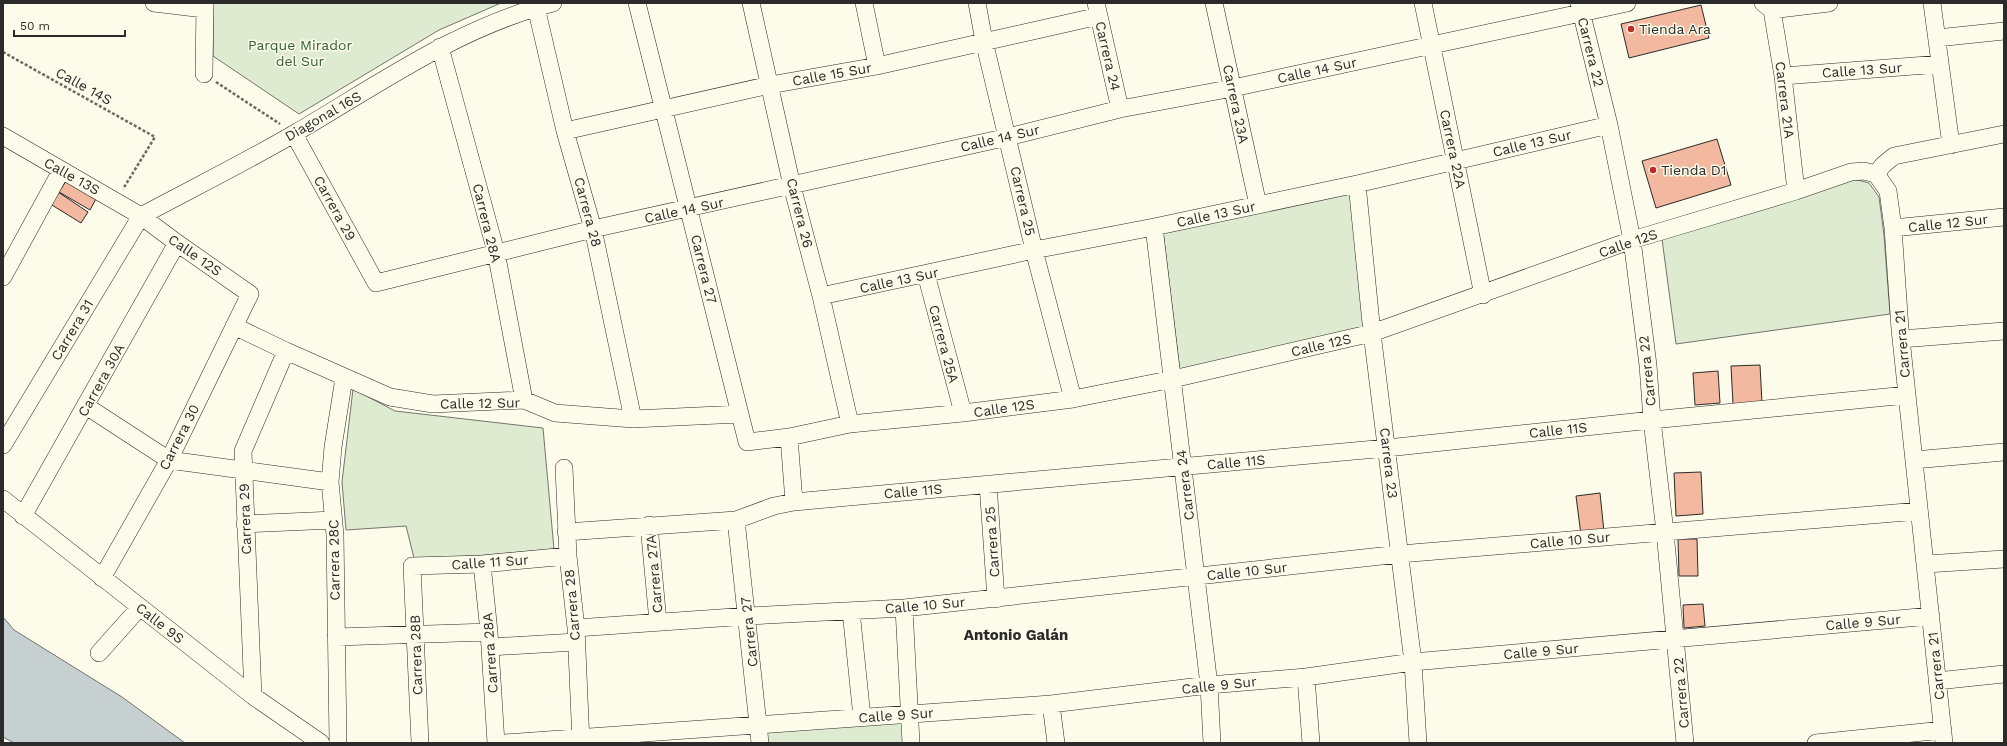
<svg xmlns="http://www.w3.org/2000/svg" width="2007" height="746" font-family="'Work Sans',sans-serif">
	<rect width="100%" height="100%" fill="#fdfbea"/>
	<path fill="#deebd1" stroke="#74746e" d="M213,3H501L439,30L299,114L213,56Z
		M1858,180L1869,183L1879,197L1884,235L1890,314L1676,344L1662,239L1848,181Z
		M1350,191L1364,329L1180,372L1163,231Z
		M353,389L395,411L543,428L554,549L477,556L414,558L406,526L346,530L342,482Z
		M909,714L911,743H760L757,725Z"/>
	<path fill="#c7d0d0" stroke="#74746e" d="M3,617L14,630L122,697L185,743H14L3,737Z"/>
	<path fill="#f2b8a0" stroke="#2b2b2b" d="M1701,5L1709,38L1629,58L1621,24Z
		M1717,139L1731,185L1656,208L1642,161Z
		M68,178L98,195L90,210L59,192Z
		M55,190L88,212L81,223L47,202Z
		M1760,365L1762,403L1733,404L1731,366Z
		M1718,371L1720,403L1695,405L1693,373Z
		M1701,472L1703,514L1676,516L1674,473Z
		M1600,493L1604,532L1581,535L1576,496Z
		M1678,539H1697L1698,576H1679Z
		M1703,604L1705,626L1684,628L1683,605Z"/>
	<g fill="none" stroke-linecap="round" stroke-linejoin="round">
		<defs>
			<path id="minor" d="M154,3L204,9
				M637,3L747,442L789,437L850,424L963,413L1073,399L1173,379L1372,333L1632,240L1796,191L1851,172L1864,171L1876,174
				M751,3L792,186L821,296L850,424
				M864,3L877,66
				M977,3L984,41L1034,250L1073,399
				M1096,3L1120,109
				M1214,3L1258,205
				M1423,3L1483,295
				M1579,3L1609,125L1632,240L1648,365L1652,420L1665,532L1685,743
				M1763,3L1772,10L1829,3
				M1932,3L1951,145
				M536,7L565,131L593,229L633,419
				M1772,10L1783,76L1796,191
				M1937,38L2004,31
				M440,47L496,252L524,400
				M204,74L205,3
				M1783,76L1940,64
				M565,131L770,85L877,66L1099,16
				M294,134L376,283L593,229L1008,137L1120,109L1233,88L1627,3
				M3,136L141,216L177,243L250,294L169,460L102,578
				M1876,174L1888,191L1893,228L1900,329L1944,743
				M1876,174L1883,165L1894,156L2004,134
				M1357,184L1372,333L1413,662L1418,743
				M141,216C193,188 246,162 297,132C379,84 459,27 553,3
				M1154,227L1209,685L1212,743
				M1893,228L2004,217
				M926,274L963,413
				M3,277L61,171
				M821,296L1034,250L1154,227L1357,184L1609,125
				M234,326L286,351L390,397L433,404L524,400L555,413L633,419L740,414
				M1901,339L2004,331
				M86,406L169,460L330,482
				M789,437L794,502
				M3,445L141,216
				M1914,460L2004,452
				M564,468L568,556L576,628L581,743
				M988,484L996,599
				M3,499L253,696L321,743
				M23,516L177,243
				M736,520L760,743
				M245,524L334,520
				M649,525L658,622
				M566,532L736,520L774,506L794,502L1387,448L1652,420L1907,395
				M482,564L489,632L496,743
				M1926,564L2004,559
				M904,608L911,743
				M851,611L862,717
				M576,628L748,616L904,608L1400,554L1919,511
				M336,637L489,632
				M490,647L576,642
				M99,653L140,607
				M1306,677L1311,743
				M1937,681L2004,674
				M253,696L243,451L286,351
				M1051,704L1056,743
				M338,743L335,535L330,482L333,447L344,378
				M420,743L412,566L482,564L568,556
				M505,743L1051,704L1209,685L1306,677L1413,662L1931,616
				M1816,743L1943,730"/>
		</defs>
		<use href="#minor" stroke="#2b2b2b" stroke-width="18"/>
		<path stroke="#6a6964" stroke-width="2.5" stroke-dasharray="3 2" stroke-linecap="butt" d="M3,52L155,137L123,189
			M216,82L280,124"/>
		<use href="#minor" stroke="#fdfbea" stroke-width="17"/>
	</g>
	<g fill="#c62828" stroke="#fdfbea" stroke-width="1.5">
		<circle cx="1631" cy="29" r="4"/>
		<circle cx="1653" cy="170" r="4"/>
	</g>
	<g text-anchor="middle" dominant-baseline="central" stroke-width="3" stroke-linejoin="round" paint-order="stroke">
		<g font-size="14" fill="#2b2b2b" stroke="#fdfbea" text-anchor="start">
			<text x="1639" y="29">Tienda Ara</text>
			<text x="1661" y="170">Tienda D1</text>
		</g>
		<g font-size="14" fill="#34623c" stroke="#fdfbea">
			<text x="300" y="45">Parque Mirador<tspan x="300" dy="16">del Sur</tspan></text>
		</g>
		<g font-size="14" fill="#2b2b2b" stroke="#fdfbea">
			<text transform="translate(1591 52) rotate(76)">Carrera 22</text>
			<text transform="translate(1108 56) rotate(77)">Carrera 24</text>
			<text transform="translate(1317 70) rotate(-12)">Calle 14 Sur</text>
			<text transform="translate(1862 70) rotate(-4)">Calle 13 Sur</text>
			<text transform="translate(832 74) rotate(-10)">Calle 15 Sur</text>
			<text transform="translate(84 86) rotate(29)">Calle 14S</text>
			<text transform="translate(1785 100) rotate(83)">Carrera 21A</text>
			<text transform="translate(1236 104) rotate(78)">Carrera 23A</text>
			<text transform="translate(323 116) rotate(-30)">Diagonal 16S</text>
			<text transform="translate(1000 138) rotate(-13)">Calle 14 Sur</text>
			<text transform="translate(1532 143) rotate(-13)">Calle 13 Sur</text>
			<text transform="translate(1453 149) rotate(78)">Carrera 22A</text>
			<text transform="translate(72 176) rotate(29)">Calle 13S</text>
			<text transform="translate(1023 201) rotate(77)">Carrera 25</text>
			<text transform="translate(335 208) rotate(61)">Carrera 29</text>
			<text transform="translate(684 210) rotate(-12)">Calle 14 Sur</text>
			<text transform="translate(588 212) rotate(75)">Carrera 28</text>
			<text transform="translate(800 213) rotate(76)">Carrera 26</text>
			<text transform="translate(1216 214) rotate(-12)">Calle 13 Sur</text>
			<text transform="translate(487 223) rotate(76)">Carrera 28A</text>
			<text transform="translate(1948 223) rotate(-6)">Calle 12 Sur</text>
			<text transform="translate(1628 243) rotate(-19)">Calle 12S</text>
			<text transform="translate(195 255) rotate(35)">Calle 12S</text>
			<text transform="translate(704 269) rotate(76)">Carrera 27</text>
			<text transform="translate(899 280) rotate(-12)">Calle 13 Sur</text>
			<text transform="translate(72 330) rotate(-59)">Carrera 31</text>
			<text transform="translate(944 344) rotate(75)">Carrera 25A</text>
			<text transform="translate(1902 344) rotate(-95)">Carrera 21</text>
			<text transform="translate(1321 345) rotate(-13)">Calle 12S</text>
			<text transform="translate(1647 371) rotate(-96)">Carrera 22</text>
			<text transform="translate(101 380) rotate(-61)">Carrera 30A</text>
			<text transform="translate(480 403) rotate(-1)">Calle 12 Sur</text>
			<text transform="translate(1004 408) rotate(-8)">Calle 12S</text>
			<text transform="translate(1558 430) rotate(-6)">Calle 11S</text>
			<text transform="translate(179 437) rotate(-63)">Carrera 30</text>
			<text transform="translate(1236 462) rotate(-5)">Calle 11S</text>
			<text transform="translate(1389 463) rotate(83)">Carrera 23</text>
			<text transform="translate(1185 485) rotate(-97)">Carrera 24</text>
			<text transform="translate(913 491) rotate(-5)">Calle 11S</text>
			<text transform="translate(245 519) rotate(-92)">Carrera 29</text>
			<text transform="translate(1570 540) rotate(-5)">Calle 10 Sur</text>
			<text transform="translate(992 542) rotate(-94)">Carrera 25</text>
			<text transform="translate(334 560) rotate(-91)">Carrera 28C</text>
			<text transform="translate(490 562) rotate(-4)">Calle 11 Sur</text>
			<text transform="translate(1247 571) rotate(-6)">Calle 10 Sur</text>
			<text transform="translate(654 574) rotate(-95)">Carrera 27A</text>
			<text transform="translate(572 605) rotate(-95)">Carrera 28</text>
			<text transform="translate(925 605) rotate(-5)">Calle 10 Sur</text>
			<text transform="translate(1863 622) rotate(-5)">Calle 9 Sur</text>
			<text transform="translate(160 623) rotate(38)">Calle 9S</text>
			<text transform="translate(749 632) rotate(-96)">Carrera 27</text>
			<text transform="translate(1541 651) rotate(-5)">Calle 9 Sur</text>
			<text transform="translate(490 653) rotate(-94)">Carrera 28A</text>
			<text transform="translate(416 655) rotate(-92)">Carrera 28B</text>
			<text transform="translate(1936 666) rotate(-96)">Carrera 21</text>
			<text transform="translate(1219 685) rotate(-6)">Calle 9 Sur</text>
			<text transform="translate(1681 693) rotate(-95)">Carrera 22</text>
			<text transform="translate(896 715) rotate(-4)">Calle 9 Sur</text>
		</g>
		<g font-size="15" font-weight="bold" fill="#2b2b2b" stroke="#fdfbea">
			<text x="1016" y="635">Antonio Galán</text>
		</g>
	</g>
	<rect width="2007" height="746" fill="none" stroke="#2b2b2b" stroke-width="8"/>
	<path d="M14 30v6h111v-6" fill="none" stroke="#2b2b2b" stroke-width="2"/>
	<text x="20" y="30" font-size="12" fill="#2b2b2b" stroke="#fdfbea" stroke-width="3" paint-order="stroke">50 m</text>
</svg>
